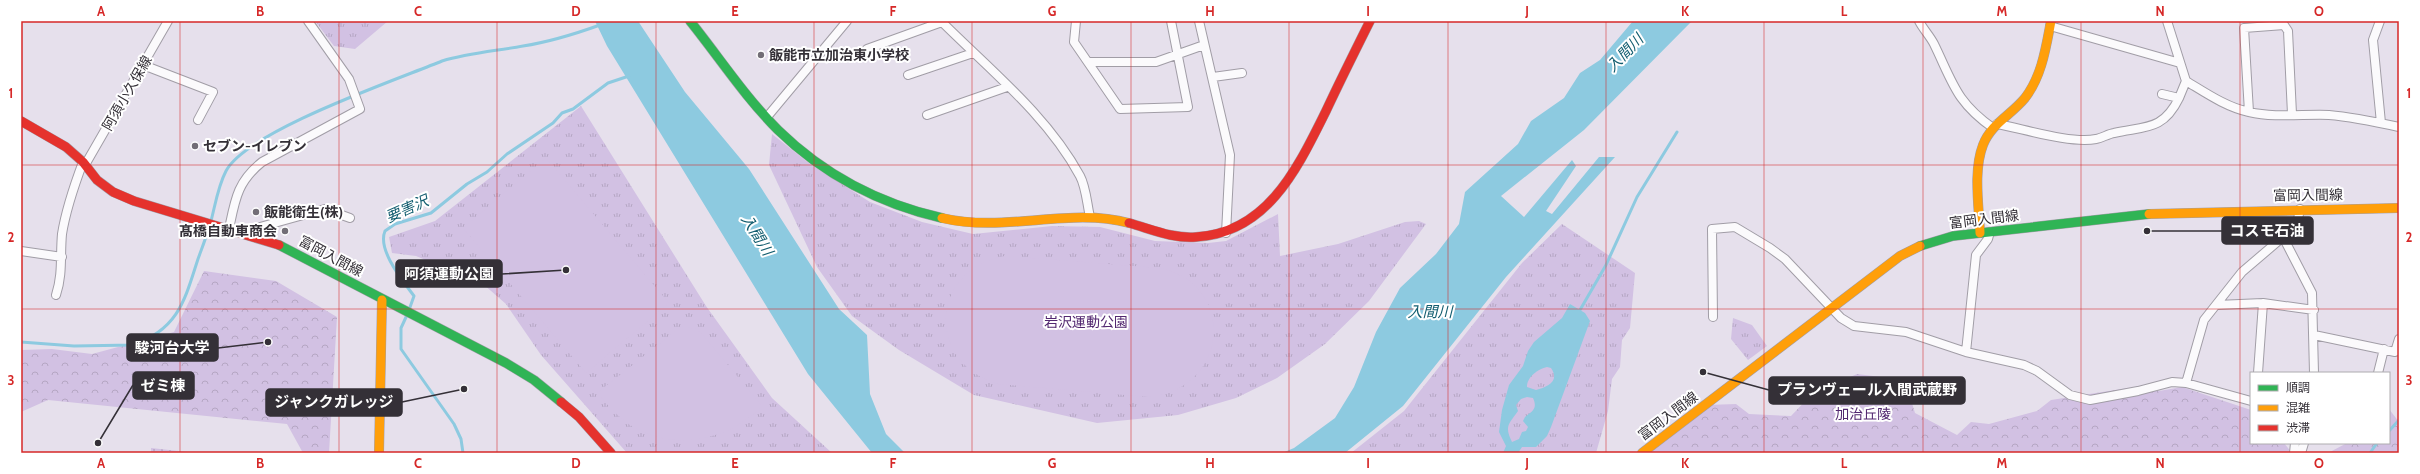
<svg xmlns="http://www.w3.org/2000/svg" width="2420" height="474" font-family="Cabin,'Noto Sans JP',sans-serif">
	<defs>
		<pattern id="grass-dots" width="8" height="8" patternUnits="userSpaceOnUse"><rect width="8" height="8" fill="#d2c1e3"/><path d="M2 2h.1M6 6h.1" fill="none" stroke="#b5a6c3" stroke-width="1.8" stroke-linecap="round"/></pattern>
		<pattern id="forest-crowns" width="20" height="18" patternUnits="userSpaceOnUse"><rect width="20" height="18" fill="#d2c1e3"/><path d="M2 6a3 3 0 1 1 6 0M12 15a3 3 0 1 1 6 0" fill="none" stroke="#b5a6c3"/></pattern>
		<pattern id="park-tufts" width="24" height="20" patternUnits="userSpaceOnUse"><rect width="24" height="20" fill="#d2c1e3"/><path d="M3 7l-1-3M5 7V3M7 7l1-3M15 17l-1-3M17 17v-4M19 17l1-3" fill="none" stroke="#b5a6c3"/></pattern>
	</defs>
	<rect width="100%" height="100%" fill="#e6e0ec"/>
	<path fill="url(#grass-dots)" d="M151,448L197,453H151Z"/>
	<path fill="url(#forest-crowns)" d="M204,271L276,281L337,317L329,453H303L287,424L48,400L21,412V350L52,349L92,354L174,332Z
		M1857,374L1905,380L1915,413L1957,435L1971,422L1989,424L2037,411L2051,400L2128,388L2159,391L2182,387L2251,410V443H2284L2292,453H1648L1707,405L1736,404L1749,414L1791,416L1812,394Z
		M2389,409L2399,422V453H2328L2347,443H2389Z"/>
	<path fill="url(#park-tufts)" d="M315,21H388L355,49L334,46Z
		M581,106L706,306L772,398L832,453H627L541,355L506,304L483,284L416,256L392,253L389,237L435,221Z
		M772,134L810,164L870,202L922,222L973,234L1052,226L1100,227L1155,241L1208,243L1226,241L1278,214L1280,256L1338,244L1405,222L1419,221L1426,224L1369,301L1325,344L1277,378L1236,398L1178,415L1097,423L974,395L899,350L852,316L817,267L769,165Z
		M1562,224L1635,273L1630,328L1622,340L1620,367L1612,379L1608,411L1596,453H1351L1404,411L1522,263Z
		M1733,318L1752,325L1767,346L1748,360L1731,339Z"/>
	<path fill="#d2c1e3" d="M546,158L669,303L586,373L463,228Z
		M1005,256L1159,268C1237,283 1230,390 1148,397L998,384C925,362 930,269 1005,256Z
		M682,326L696,329L702,334L762,406C729,440 678,451 635,428C620,420 608,405 597,393Z
		M745,450L779,453H727Z"/>
	<path fill="#8dcae0" fill-rule="evenodd" d="M595,21H638L685,92L749,169L839,309L867,335L870,394L886,434L905,453H872L808,374L607,46Z
		M1633,21H1692L1584,130L1501,196L1524,217L1572,160L1576,166L1546,211L1552,214L1599,157H1615L1506,277L1403,406L1345,453H1282L1294,448L1335,418L1354,387L1376,332L1400,288L1436,254L1459,224L1465,192L1518,144L1531,121L1564,98L1580,73L1600,60Z
		M1570,304L1585,313L1590,321L1551,427L1547,436L1536,447H1522L1518,453H1503L1506,446L1499,432L1502,410L1509,385L1523,366L1528,351L1534,342L1562,318ZM1547,367L1551,368C1560,381 1548,387 1536,390L1527,387C1527,377 1538,369 1547,367ZM1527,397L1533,398C1538,409 1532,411 1525,417L1523,421L1528,427L1526,431L1522,432L1519,439L1512,442C1504,426 1509,424 1518,411L1516,405L1521,399Z"/>
	<g fill="none" stroke-linecap="round" stroke-linejoin="round">
		<path stroke="#8dcae0" stroke-width="3" d="M211,221C215,206 218,186 226,171C247,131 396,80 442,61C469,53 496,51 523,46C549,42 575,34 600,25
			M409,310L414,296C403,281 377,250 385,231L395,224L431,213L467,184L487,172L507,154L553,123L562,113L573,109L608,83L629,76
			M1580,310L1606,265L1637,197L1677,132
			M407,315L401,328V349L454,424L461,439L463,453
			M21,342L74,346L133,345C179,329 185,299 198,259C202,248 206,238 209,227
			M2389,431L2399,420
			M2370,453L2377,443"/>
		<defs>
			<path id="street" d="M941,21C989,69 1047,115 1080,176C1086,187 1087,204 1090,217
				M1076,21L1074,42L1120,109L1188,107L1171,21
				M1199,21L1230,155L1226,233
				M1919,21C1923,29 1930,36 1934,44C1953,83 1956,102 1993,128
				M2380,21L2373,40L2381,123
				M2050,26L2180,63
				M867,49L942,22
				M1088,62H1156L1204,45
				M143,65L213,92L198,120
				M908,75L973,53
				M1213,77L1242,73
				M2186,81C2206,93 2226,107 2249,112C2275,118 2303,114 2329,115C2353,117 2376,122 2399,127
				M2162,94L2179,98L2186,81L2167,21
				M2249,112L2244,28L2284,25L2288,31L2292,114
				M927,115L1007,87
				M767,117L847,21
				M1997,124C2024,129 2071,144 2096,139C2102,138 2108,134 2114,133C2145,126 2163,131 2179,98
				M85,165L168,21
				M229,229C235,200 237,182 262,162L360,109L349,79L308,21
				M248,234L260,227L325,209L350,218
				M2283,237L2312,293L2314,373
				M21,251L62,257
				M56,295C63,274 60,255 62,234C66,209 74,186 83,162
				M2217,305L2263,303L2314,310
				M1713,317L1712,229L1735,227L1770,248L1785,259L1841,318L1854,326L1906,332L1966,352L2024,365L2037,371L2070,395L2090,400L2138,391L2172,382L2186,383L2251,401
				M2314,335L2395,352L2399,339
				M1966,352L1976,255L1988,239L1990,232
				M2258,373L2263,303
				M2378,373L2384,349
				M2186,383L2204,320L2242,272L2283,237L2298,219L2300,209
				M2294,453L2295,443
				M2301,453L2304,443"/>
			<path id="fast" d="M690,21C719,57 745,97 778,130C823,174 880,204 942,218
				M279,245L506,363L534,380L561,402
				M1920,246L1953,236L2149,214"/>
			<path id="slow" d="M2149,214L2399,208
				M942,218C1005,233 1069,207 1129,223
				M1980,233C1979,206 1973,171 1983,145C1991,124 2011,115 2025,98C2042,76 2046,47 2051,21
				M379,453L382,300
				M1642,453L1900,256L1920,246"/>
			<path id="jam" d="M21,121L66,147L83,162L97,180L113,192L134,201L279,245
				M1129,223C1151,229 1173,239 1196,237C1268,233 1298,167 1326,111C1340,81 1355,51 1370,21
				M561,402L579,417L611,453"/>
		</defs>
		<use href="#street" stroke="#a19da6" stroke-width="10"/>
		<use href="#fast" stroke="#a19da6" stroke-width="10"/>
		<use href="#slow" stroke="#a19da6" stroke-width="10"/>
		<use href="#jam" stroke="#a19da6" stroke-width="10"/>
		<use href="#street" stroke="#fbfafc" stroke-width="8"/>
		<use href="#fast" stroke="#30b455" stroke-width="9"/>
		<use href="#slow" stroke="#ff9f0a" stroke-width="9"/>
		<use href="#jam" stroke="#e5322d" stroke-width="9"/>
	</g>
	<path fill="none" stroke="#d62828" stroke-width="1" stroke-opacity="0.55" d="M180,21V453M339,21V453M497,21V453M656,21V453M814,21V453M972,21V453M1131,21V453M1289,21V453M1448,21V453M1606,21V453M1764,21V453M1923,21V453M2081,21V453M2240,21V453M21,165H2399M21,309H2399"/>
	<g fill="#726e76" stroke="#fff" stroke-width="1.5">
		<circle cx="761" cy="55" r="4"/>
		<circle cx="195" cy="146" r="4"/>
		<circle cx="256" cy="212" r="4"/>
		<circle cx="285" cy="231" r="4"/>
	</g>
	<g text-anchor="middle" dominant-baseline="central" stroke-width="4" stroke-linejoin="round" paint-order="stroke">
		<g font-size="14" font-weight="bold" fill="#343037" stroke="#fff" text-anchor="start">
			<text x="769" y="55">飯能市立加治東小学校</text>
			<text x="203" y="146">セブン-イレブン</text>
			<text x="264" y="212">飯能衛生(株)</text>
			<text x="277" y="231" text-anchor="end">髙橋自動車商会</text>
		</g>
		<g font-size="14" fill="#343037" stroke="#fff">
			<text transform="translate(127 93) rotate(-60)">阿須小久保線</text>
			<text transform="translate(2308 195) rotate(-1)">富岡入間線</text>
			<text transform="translate(1984 219) rotate(-7)">富岡入間線</text>
			<text transform="translate(331 256) rotate(28)">富岡入間線</text>
			<text transform="translate(1668 416) rotate(-37)">富岡入間線</text>
		</g>
		<g font-size="14" fill="#522770" stroke="#fff">
			<text x="1086" y="322">岩沢運動公園</text>
			<text x="1863" y="414">加治丘陵</text>
		</g>
		<g font-size="15" font-style="italic" fill="#135e70" stroke="#fff">
			<text transform="translate(1625 53) rotate(-46)">入間川</text>
			<text transform="translate(407 209) rotate(-24)">要害沢</text>
			<text transform="translate(757 235) rotate(58)">入間川</text>
			<text x="1430" y="312">入間川</text>
		</g>
	</g>
	<path fill="none" stroke="#343037" stroke-width="1.5" d="M2147 231L2222 231M566 270L502 274M268 342L218 348M98 443L133 385M1703 372L1769 390M464 389L402 402"/>
	<g fill="#343037" stroke="#fff" stroke-width="1.5">
		<circle cx="2147" cy="231" r="4"/>
		<circle cx="566" cy="270" r="4"/>
		<circle cx="268" cy="342" r="4"/>
		<circle cx="98" cy="443" r="4"/>
		<circle cx="1703" cy="372" r="4"/>
		<circle cx="464" cy="389" r="4"/>
	</g>
	<g fill="#343037" stroke="#343037" stroke-width="1.5">
		<rect x="2222" y="217" width="91" height="27" rx="4"/>
		<rect x="396" y="260" width="106" height="27" rx="4"/>
		<rect x="127" y="334" width="91" height="27" rx="4"/>
		<rect x="133" y="372" width="61" height="27" rx="4"/>
		<rect x="1769" y="377" width="196" height="27" rx="4"/>
		<rect x="266" y="389" width="136" height="27" rx="4"/>
	</g>
	<g font-size="15" text-anchor="middle" font-weight="bold" fill="#fff">
		<text x="2267" y="236">コスモ石油</text>
		<text x="449" y="279">阿須運動公園</text>
		<text x="172" y="353">駿河台大学</text>
		<text x="163" y="391">ゼミ棟</text>
		<text x="1867" y="395">プランヴェール入間武蔵野</text>
		<text x="334" y="407">ジャンクガレッジ</text>
	</g>
	<rect width="2420" height="474" fill="none" stroke="#ffffff" stroke-width="44"/>
	<rect x="2250" y="372" width="140" height="72" fill="#ffffff" stroke="#aeacaf"/>
	<rect x="2258" y="385" width="20" height="6" fill="#30b455" stroke="#aeacaf"/>
	<text x="2286" y="392" font-size="12" fill="#343037">順調</text>
	<rect x="2258" y="405" width="20" height="6" fill="#ff9f0a" stroke="#aeacaf"/>
	<text x="2286" y="412" font-size="12" fill="#343037">混雑</text>
	<rect x="2258" y="425" width="20" height="6" fill="#e5322d" stroke="#aeacaf"/>
	<text x="2286" y="432" font-size="12" fill="#343037">渋滞</text>
	<rect x="22" y="22" width="2376" height="430" fill="none" stroke="#d62828" stroke-width="1.5"/>
	<g font-size="13" text-anchor="middle" font-weight="bold" fill="#d62828">
		<text x="101" y="16">A</text>
		<text x="260" y="16">B</text>
		<text x="418" y="16">C</text>
		<text x="576" y="16">D</text>
		<text x="735" y="16">E</text>
		<text x="893" y="16">F</text>
		<text x="1052" y="16">G</text>
		<text x="1210" y="16">H</text>
		<text x="1368" y="16">I</text>
		<text x="1527" y="16">J</text>
		<text x="1685" y="16">K</text>
		<text x="1844" y="16">L</text>
		<text x="2002" y="16">M</text>
		<text x="2160" y="16">N</text>
		<text x="2319" y="16">O</text>
		<text x="11" y="98">1</text>
		<text x="2409" y="98">1</text>
		<text x="11" y="242">2</text>
		<text x="2409" y="242">2</text>
		<text x="11" y="385">3</text>
		<text x="2409" y="385">3</text>
		<text x="101" y="468">A</text>
		<text x="260" y="468">B</text>
		<text x="418" y="468">C</text>
		<text x="576" y="468">D</text>
		<text x="735" y="468">E</text>
		<text x="893" y="468">F</text>
		<text x="1052" y="468">G</text>
		<text x="1210" y="468">H</text>
		<text x="1368" y="468">I</text>
		<text x="1527" y="468">J</text>
		<text x="1685" y="468">K</text>
		<text x="1844" y="468">L</text>
		<text x="2002" y="468">M</text>
		<text x="2160" y="468">N</text>
		<text x="2319" y="468">O</text>
	</g>
</svg>
